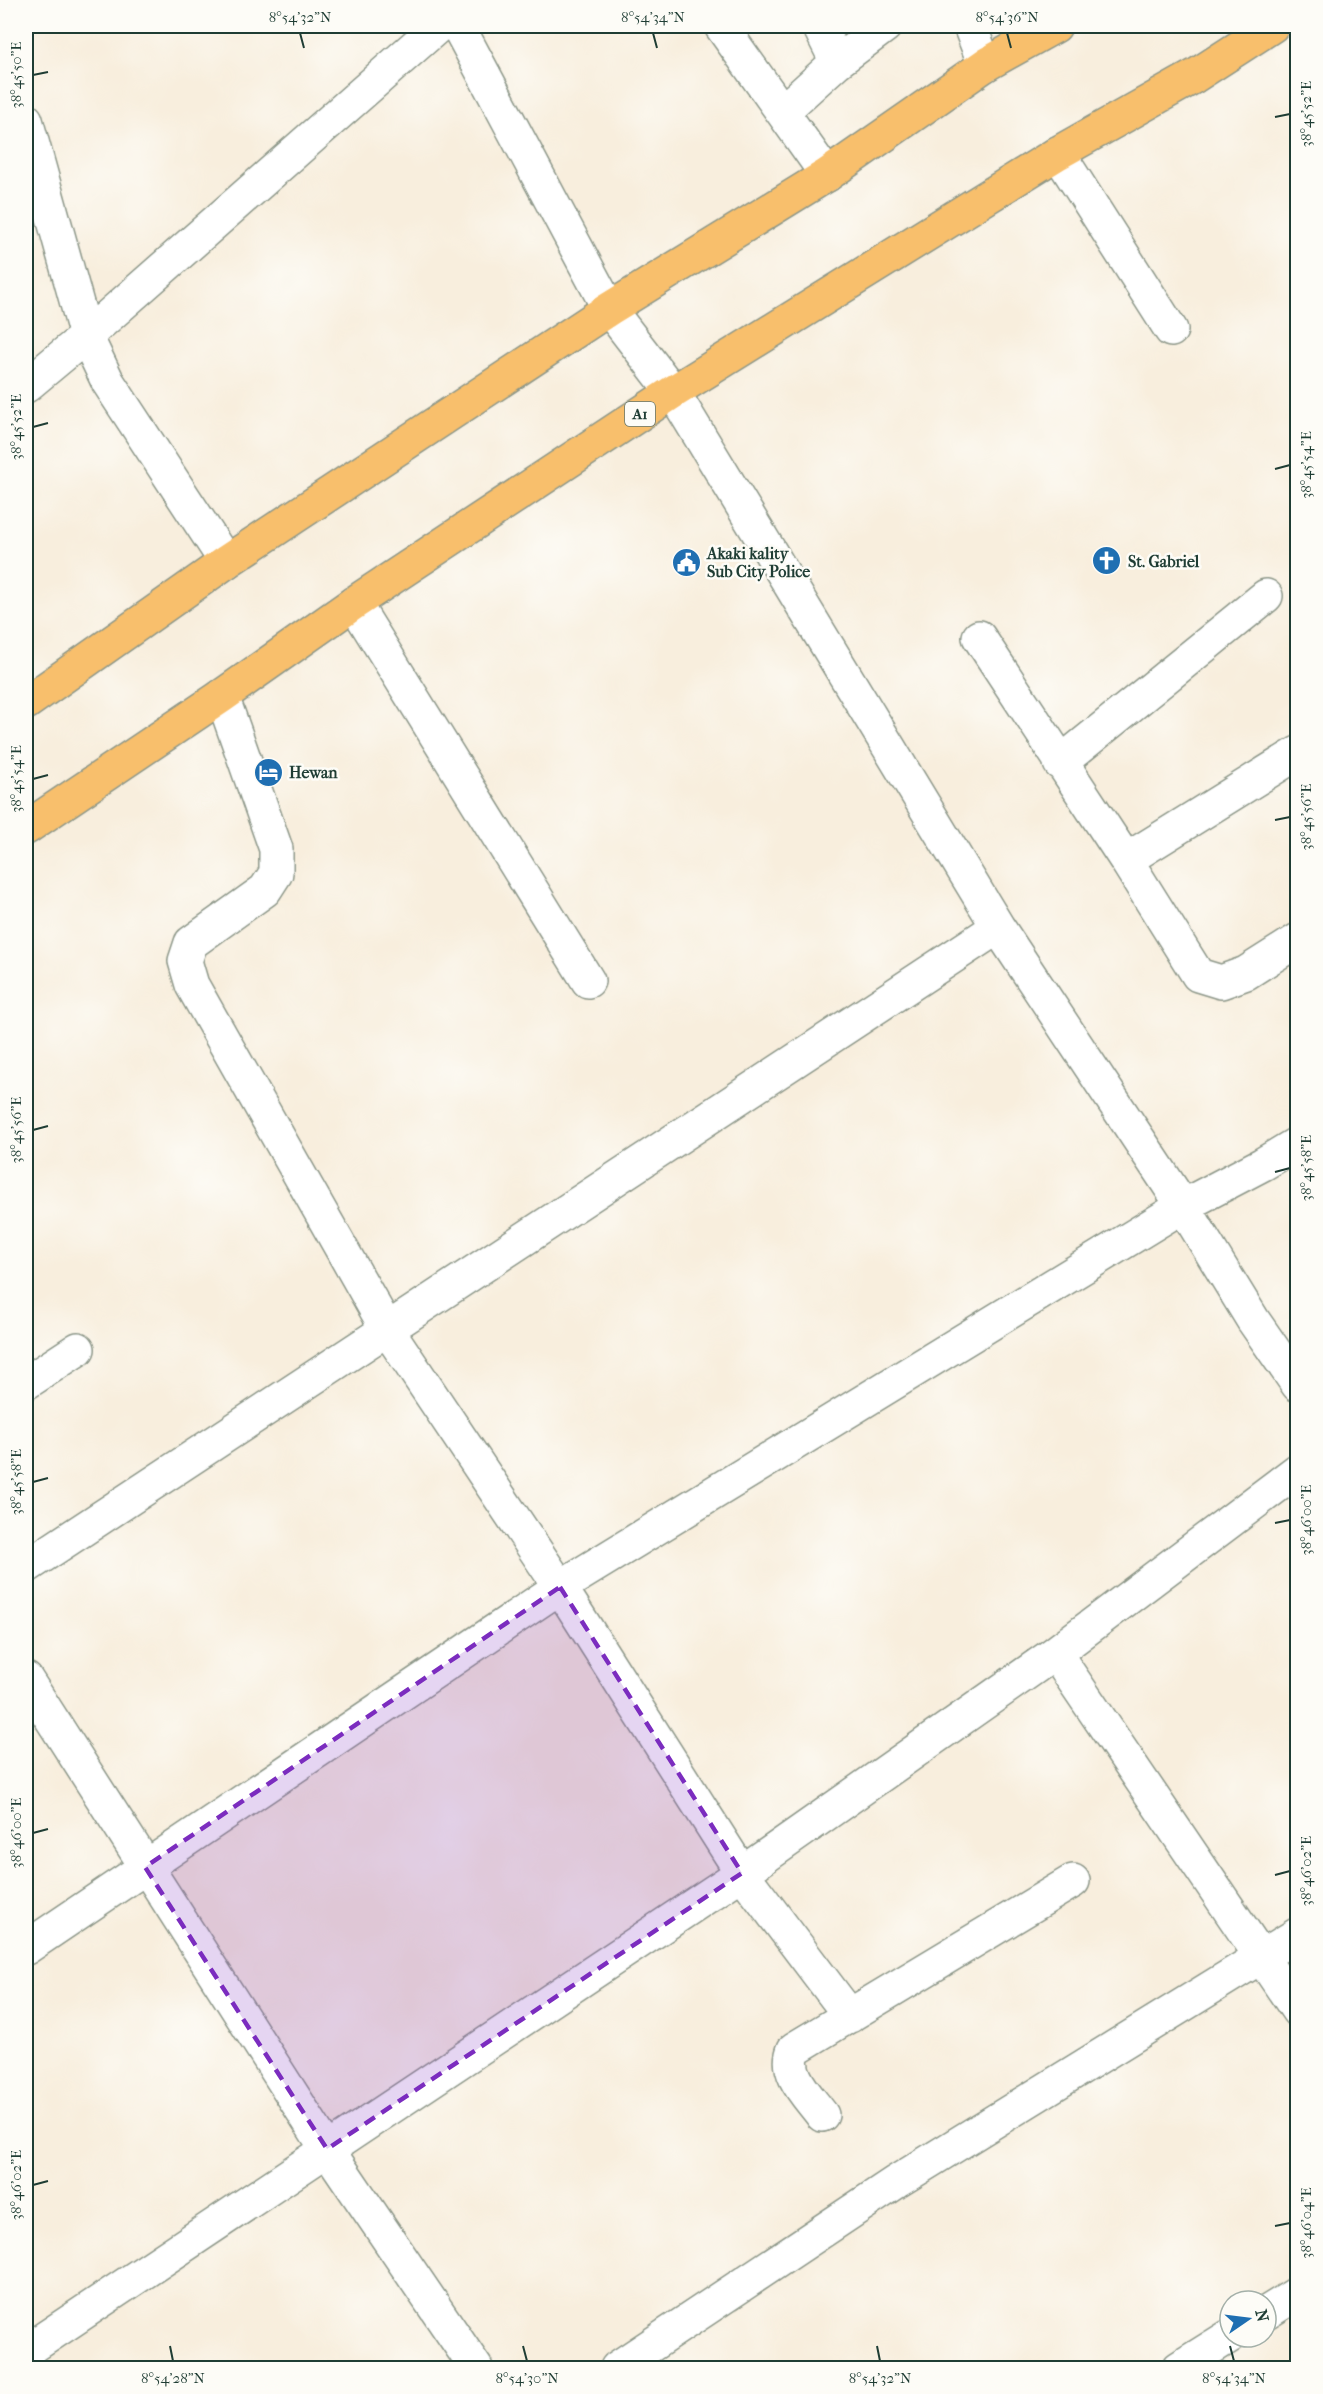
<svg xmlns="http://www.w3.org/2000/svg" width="1323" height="2394" font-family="'IM FELL French Canon',serif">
	<rect width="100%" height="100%" fill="#fdfcf7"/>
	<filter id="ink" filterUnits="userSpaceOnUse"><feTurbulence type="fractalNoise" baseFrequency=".0167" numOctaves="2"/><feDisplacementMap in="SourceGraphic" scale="12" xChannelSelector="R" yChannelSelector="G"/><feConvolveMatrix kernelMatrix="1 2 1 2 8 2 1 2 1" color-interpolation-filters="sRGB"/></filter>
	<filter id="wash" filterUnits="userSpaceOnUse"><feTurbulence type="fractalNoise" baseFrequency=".008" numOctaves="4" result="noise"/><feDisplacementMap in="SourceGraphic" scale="24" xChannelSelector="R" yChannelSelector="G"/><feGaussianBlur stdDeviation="1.35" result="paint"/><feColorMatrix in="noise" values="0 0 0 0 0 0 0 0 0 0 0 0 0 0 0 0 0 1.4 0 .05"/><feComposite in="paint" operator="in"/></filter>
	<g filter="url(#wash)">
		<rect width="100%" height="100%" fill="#f8eedd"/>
	</g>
	<g filter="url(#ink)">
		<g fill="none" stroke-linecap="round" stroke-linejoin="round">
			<defs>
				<path id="minor" d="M458,26L609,309L673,392L998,927L1183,1206L1253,1320L1298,1385
					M721,26L827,175
					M819,26L837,62
					M970,26L985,65
					M783,111L837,62L885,26
					M26,120L86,336L108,382L226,562
					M1058,153L1171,330
					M26,386L86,336L438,26
					M354,603L588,981
					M979,637L1126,860L1198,975L1221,982L1246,973L1298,940
					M222,696L276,849V873L265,890L191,943L185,961L192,985L387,1329L560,1587L742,1873L850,2016
					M1060,763L1266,596
					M1126,860L1298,753
					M26,1383L78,1349
					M26,1567L998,927
					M1055,1653L1298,2011
					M26,1679L327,2149L476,2368
					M26,1948L560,1587L1183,1206L1263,1164L1298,1143
					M822,2115C808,2096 783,2073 794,2049L1073,1881
					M1266,2313L1298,2293
					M26,2351L742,1873L1055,1653L1298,1470
					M617,2368L896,2182L1298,1934
					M1179,2368L1230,2336"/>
				<path id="major" d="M26,703L226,562L609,309L827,175L985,65L1055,26
					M26,828L222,696L354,603L673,392L1058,153L1195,76L1272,26"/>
			</defs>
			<use href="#minor" stroke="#8c9688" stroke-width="36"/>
			<use href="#major" stroke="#8c9688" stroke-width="36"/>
			<use href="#minor" stroke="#fff" stroke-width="33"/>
			<use href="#major" stroke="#f8bf6c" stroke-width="33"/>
		</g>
	</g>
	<path fill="#7b2cbf" fill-opacity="0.2" stroke="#7b2cbf" stroke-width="4.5" stroke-dasharray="12 8" stroke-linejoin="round" d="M560,1587L742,1873L327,2149L145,1867Z"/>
	<path fill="none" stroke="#1f3d34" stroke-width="2" d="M300,33L304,48M653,33L657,48M1007,33L1011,48M33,75L48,72M1275,117L1290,114M33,427L48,423M1275,469L1290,465M33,779L48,775M1275,820L1290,817M33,1130L48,1126M1275,1172L1290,1168M33,1482L48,1478M1275,1523L1290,1520M33,1833L48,1829M1275,1875L1290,1871M33,2185L48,2181M1275,2226L1290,2223M170,2346L173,2361M523,2346L527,2361M877,2346L880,2361M1230,2346L1234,2361"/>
	<defs>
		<symbol id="church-disc" viewBox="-11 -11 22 22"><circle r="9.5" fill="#1f6fb2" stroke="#fdfcf7"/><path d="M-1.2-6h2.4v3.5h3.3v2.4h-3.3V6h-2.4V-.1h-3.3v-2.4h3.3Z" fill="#fff"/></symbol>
		<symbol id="civic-disc" viewBox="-11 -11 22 22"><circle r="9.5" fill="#1f6fb2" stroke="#fdfcf7"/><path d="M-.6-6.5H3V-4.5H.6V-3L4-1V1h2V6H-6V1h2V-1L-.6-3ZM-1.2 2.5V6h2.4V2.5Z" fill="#fff"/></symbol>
		<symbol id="hotel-disc" viewBox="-11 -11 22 22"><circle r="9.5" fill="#1f6fb2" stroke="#fdfcf7"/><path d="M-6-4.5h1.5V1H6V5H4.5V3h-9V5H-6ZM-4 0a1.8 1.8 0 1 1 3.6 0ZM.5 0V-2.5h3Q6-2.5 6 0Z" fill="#fff"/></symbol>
	</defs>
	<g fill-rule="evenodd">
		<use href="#church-disc" x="1090" y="544" width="33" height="33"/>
		<use href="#civic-disc" x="670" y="546" width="33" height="33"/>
		<use href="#hotel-disc" x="252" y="756" width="33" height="33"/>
	</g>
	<g text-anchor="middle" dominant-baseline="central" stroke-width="5" stroke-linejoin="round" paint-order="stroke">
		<rect fill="#fdfcf7" stroke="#62766e" stroke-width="1.5" x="625" y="402" width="30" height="24" rx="4.5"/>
		<g font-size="15" font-weight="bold" fill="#1f3d34">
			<text x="640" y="414">A1</text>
		</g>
		<g font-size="16" font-weight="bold" fill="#1f3d34" stroke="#fdfcf7" text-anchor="start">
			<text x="707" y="553">Akaki kality<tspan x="707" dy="18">Sub City Police</tspan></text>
			<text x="1128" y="561">St. Gabriel</text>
			<text x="289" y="772">Hewan</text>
		</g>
	</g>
	<rect width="1323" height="2394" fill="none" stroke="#fdfcf7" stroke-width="66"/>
	<g transform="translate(1248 2319) rotate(76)"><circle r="28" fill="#fdfcf7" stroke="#a4b0a9" stroke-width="1.5"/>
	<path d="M0-4.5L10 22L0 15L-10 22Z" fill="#1f6fb2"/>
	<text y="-9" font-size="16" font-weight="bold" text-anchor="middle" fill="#1f3d34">N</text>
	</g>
	<rect x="33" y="33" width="1257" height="2328" fill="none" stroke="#1f3d34" stroke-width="2"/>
	<g font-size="15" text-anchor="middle" fill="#1f3d34">
		<text x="300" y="22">8°54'32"N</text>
		<text x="653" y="22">8°54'34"N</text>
		<text x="1007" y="22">8°54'36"N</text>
		<text transform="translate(16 75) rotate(-90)" y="5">38°45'50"E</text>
		<text transform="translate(1306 114) rotate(-90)" y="5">38°45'52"E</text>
		<text transform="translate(16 427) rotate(-90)" y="5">38°45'52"E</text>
		<text transform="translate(1306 465) rotate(-90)" y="5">38°45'54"E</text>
		<text transform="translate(16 779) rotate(-90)" y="5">38°45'54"E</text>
		<text transform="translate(1306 817) rotate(-90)" y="5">38°45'56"E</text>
		<text transform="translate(16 1130) rotate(-90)" y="5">38°45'56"E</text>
		<text transform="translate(1306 1168) rotate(-90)" y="5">38°45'58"E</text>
		<text transform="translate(16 1482) rotate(-90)" y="5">38°45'58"E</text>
		<text transform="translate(1306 1520) rotate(-90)" y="5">38°46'00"E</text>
		<text transform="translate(16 1833) rotate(-90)" y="5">38°46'00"E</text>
		<text transform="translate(1306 1871) rotate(-90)" y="5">38°46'02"E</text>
		<text transform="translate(16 2185) rotate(-90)" y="5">38°46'02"E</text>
		<text transform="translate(1306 2223) rotate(-90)" y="5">38°46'04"E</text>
		<text x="173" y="2383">8°54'28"N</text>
		<text x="527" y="2383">8°54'30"N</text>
		<text x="880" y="2383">8°54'32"N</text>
		<text x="1234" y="2383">8°54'34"N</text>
	</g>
</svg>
